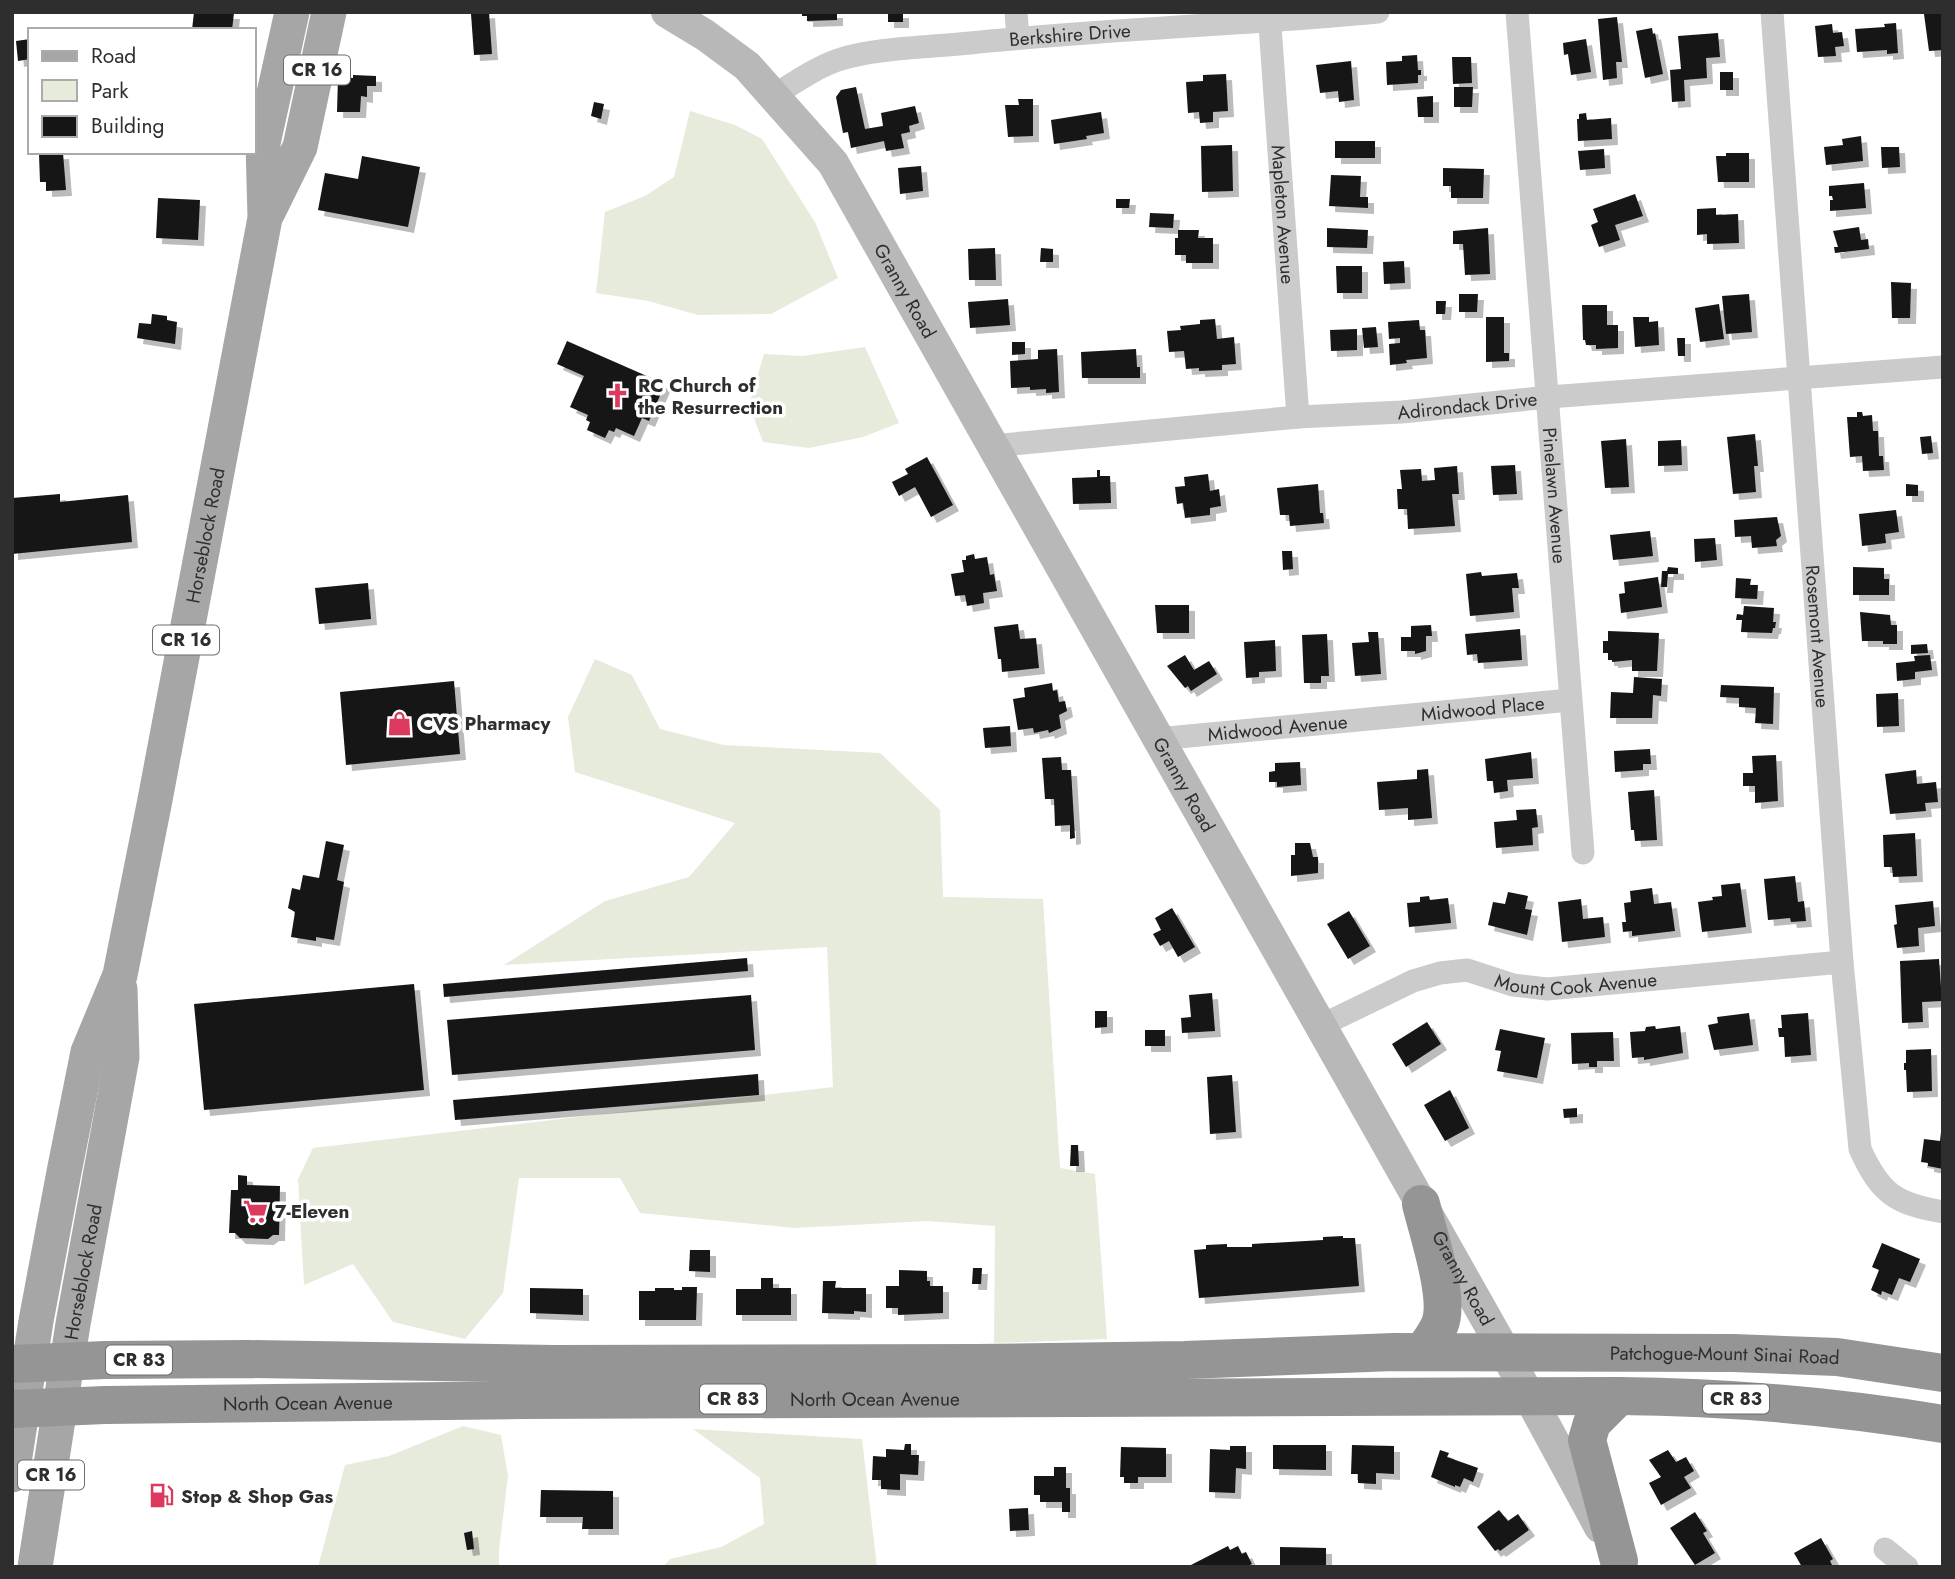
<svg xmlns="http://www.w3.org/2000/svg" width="1955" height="1579" font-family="Jost,sans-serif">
	<defs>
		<filter id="shadow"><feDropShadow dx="6" dy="6" stdDeviation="0" flood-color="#0004"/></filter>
	</defs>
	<rect width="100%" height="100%" fill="#fff"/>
	<path fill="#e6ebdc" d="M690,111L735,125L762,139L815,222L838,278L771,314L698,315L648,301L596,293L605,212L645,196L674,177Z
		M865,347L899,423L863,437L809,448L763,442L749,405L764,354L802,356Z
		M595,659L632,675L660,729L724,745L880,753L940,810L943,897L1043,899L1060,1168L1095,1174L1107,1339L994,1343L995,1226L927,1221L795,1228L640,1213L620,1178H519L503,1293L465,1339L393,1322L353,1264L304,1285L298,1179L313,1148L833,1087L827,947L504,965L605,901L689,877L735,823L575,772L568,717Z
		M463,1426L501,1435L508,1476L499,1550V1567H318L345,1465L389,1456Z
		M693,1429L862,1439L877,1567H663L670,1559L721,1547L764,1524L760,1478Z"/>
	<path fill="#151515" filter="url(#shadow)" d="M194,12L234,13L232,30H192Z
		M489,12L492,54L474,55L471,14Z
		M802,12H837V20L807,21V16H802Z
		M888,12H903V22H888Z
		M1942,12L1943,50L1929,51L1924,14Z
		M1617,17L1622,62H1616L1617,78L1603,80L1598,19Z
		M1896,23L1898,53L1887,54V50L1857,52L1855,29L1885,27L1884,24Z
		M1832,24L1833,33L1842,32L1844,46L1835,47L1836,56L1818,57L1815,26Z
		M1652,28L1653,34L1655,33L1663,74L1645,78L1636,31Z
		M1718,33L1720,57L1706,58L1707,78L1684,80L1685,101L1672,102L1670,70L1681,69L1678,36Z
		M30,39V59L18,61L16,41Z
		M1586,39L1591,72L1571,75L1568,54L1564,55L1563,43Z
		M1417,55L1418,70H1421V75H1418V83L1387,85L1386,62L1402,61V56Z
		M1452,57H1471L1472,83L1453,84Z
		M1351,61L1354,100L1339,102L1338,91L1320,93L1316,65Z
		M1720,72H1733V90H1720Z
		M1226,74L1228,111L1213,112V122L1200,123L1199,112L1188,113L1186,82L1203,81V75Z
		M353,75L376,76V86H367V97L361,96L360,112H337L338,77L353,78Z
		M856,87L865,129L883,126L881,113L915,106L919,123L909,126L910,132L901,134L904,148L886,151L884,141L851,148L848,132L843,133L836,97L841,90Z
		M1454,87H1473L1472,107H1454Z
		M1433,96V117H1418L1417,97Z
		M1018,99H1033V136L1008,137L1005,105H1019Z
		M594,102L604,104L601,119L591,116Z
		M1101,112L1104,133L1086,136L1087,139L1054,144L1051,120Z
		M1586,113L1587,120L1611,118L1612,139L1578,141L1577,119H1579V114Z
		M1861,136L1863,161L1826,165L1824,147L1843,145L1842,139Z
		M1335,141H1375V158H1335Z
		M1232,145L1233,191L1202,192L1201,146Z
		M1881,147H1899L1900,167L1882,168Z
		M1604,149L1605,168L1580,170L1578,151Z
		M63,153L66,190L46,191V182H40L39,154Z
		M1726,153H1749V182H1718L1716,156H1726Z
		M362,156L420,167L408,227L318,210L325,173L358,179Z
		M921,166L923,191L900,194L898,168Z
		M1443,168L1484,169L1483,198H1451V186H1443Z
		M1331,175L1361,176L1360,197H1368V208L1329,206Z
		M1864,183L1866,208L1830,211V200H1833L1832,196H1829V186Z
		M1635,194L1643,216L1615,225L1620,240L1599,247L1591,225L1598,222L1593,209Z
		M158,198L200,200L198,240L156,238Z
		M1116,199H1130L1129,208H1116Z
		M1716,208V215L1738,214L1739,243L1707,244V234L1697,235V209Z
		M1150,213L1174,214L1173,228L1149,227Z
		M1859,227L1861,240L1868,239L1869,249L1835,253L1834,247H1838L1833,231Z
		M1327,228L1368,230L1367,248L1327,247Z
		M1488,228L1490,274L1465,275L1463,244H1453V231Z
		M1178,230H1199L1198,238H1213V263H1186V255H1175V238H1178Z
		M995,248L996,280H969L968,249Z
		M1041,248L1053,249V262H1040Z
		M1404,261L1405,283L1384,284L1383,262Z
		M1336,266H1362V293H1337Z
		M1891,282L1911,283L1910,318H1892Z
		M1459,294H1478L1477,312H1459Z
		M1749,294L1752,332L1726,334L1722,296Z
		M1008,299L1010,325L970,328L968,302Z
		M1436,301H1446L1445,314H1436Z
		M1719,304L1724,339L1700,342L1695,308Z
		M1582,305H1607V325H1618V348L1596,349V345H1586L1585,340H1583Z
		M152,314L167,316V320L177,322L175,344L137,338L139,323L151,324Z
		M1486,317H1504V353H1509V361L1486,362Z
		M1633,317H1649V322L1658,321L1659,345L1635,347Z
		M1215,319L1217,339L1234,337L1236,364L1222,365V370L1199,371V368L1186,369L1184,351L1169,352L1167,331L1181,330L1180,326L1200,324V320Z
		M1419,320L1420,330H1425L1427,358L1406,360L1407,363L1390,365L1389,344L1400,343V338L1389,339L1388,322Z
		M1376,327L1378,347L1364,348L1362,328Z
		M1357,329V350L1331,351L1330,330Z
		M1677,338H1685V356H1678Z
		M567,341L665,384L649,421L642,418L634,436L616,428L614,432L609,430L605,438L587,430L590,422L586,420L588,415L570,407L584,376L557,364Z
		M1012,342H1025V354L1012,355Z
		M1057,349L1059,392L1046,393V389L1030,390V387L1011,388L1010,361L1038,359V350Z
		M1136,349L1137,367H1140V378H1082L1081,352Z
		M1857,412H1862L1863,416L1872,415L1873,431H1878L1879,456H1883L1884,470L1863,471L1862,456L1850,457L1847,417H1857Z
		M1755,434L1758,466H1754L1756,492L1733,494L1727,437Z
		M1931,436L1933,453L1922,454L1920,437Z
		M1626,439L1629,487L1605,488L1601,441Z
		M1681,440L1682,465L1658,466V441Z
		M927,457L953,505L931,517L915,487L899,496L892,482L908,474L905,469Z
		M1515,465L1517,494L1493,495L1491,466Z
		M1457,466L1459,494H1452L1455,526L1408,529L1407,509H1398L1397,489H1402L1400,470L1421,469L1422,481L1435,480L1434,468Z
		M1097,470H1100V476H1110L1111,503L1073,504L1072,478L1097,477Z
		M1208,474L1210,491L1219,489L1221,506L1210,508V515L1185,518L1183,503L1177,504L1175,487L1185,486L1184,477Z
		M1318,484L1320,513H1323L1324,523L1290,526L1289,515H1280L1277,488Z
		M1906,484L1918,485V496H1906Z
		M60,494V502L128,495L132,542L12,554V498Z
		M1896,510L1899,532L1885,534L1886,543L1862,546L1859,514Z
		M1777,517L1781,536L1776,540L1777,546L1752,548L1751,536L1735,537L1734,520Z
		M1650,531L1653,556L1613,560L1610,535Z
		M1715,538L1717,560L1695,562L1694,539Z
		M1282,551H1292L1293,569L1283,570Z
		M974,554L975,559L987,557L990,575L994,574L997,591L983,593L984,603L967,606L965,595L955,596L951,574L964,572L962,560H966V556Z
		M1668,567L1678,568V574H1668L1667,587H1661L1662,571H1667Z
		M1853,567L1884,568V579H1889V595H1853Z
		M1481,572L1482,576L1517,573L1519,588H1512L1514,612L1470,616L1466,574Z
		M1658,577L1662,607L1621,613L1619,594L1625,593L1624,582Z
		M1736,578L1751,579L1750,585H1758L1757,599L1735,598Z
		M368,583L371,619L319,624L315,588Z
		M1155,605H1189V633H1157Z
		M1744,606L1774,608L1773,622H1776L1775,628H1773L1772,633L1741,632L1742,620H1736L1737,614L1743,615Z
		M1860,612L1890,615L1891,625H1897V644H1883V641H1862Z
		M1018,624L1020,639L1036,638L1039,668L1002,672L1001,659H998L994,627Z
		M1431,625L1432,636H1426V651L1415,654V651H1401V637H1411V626Z
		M1520,629L1522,660L1478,663L1477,654L1467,655L1465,634Z
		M1608,631L1659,633L1657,671H1632V660L1612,662V660H1608V653H1603V641H1608Z
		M1368,632H1378L1381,674L1355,676L1352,643L1369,642Z
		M1327,634L1329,676H1321V683H1304L1302,635Z
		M1275,640L1276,671L1259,672V677L1246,678L1244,642Z
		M1927,644L1928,653L1911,654V645Z
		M1185,655L1194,670L1209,661L1217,674L1191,691L1188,686L1185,688L1167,666Z
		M1930,655L1932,670L1915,672V679L1897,681L1896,663L1915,661L1914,656Z
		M1634,677L1662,679L1661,696L1653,695L1652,718H1610L1611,692L1633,693Z
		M454,681L460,754L346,765L340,692Z
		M1052,683L1053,691L1057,690L1059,702L1065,701L1067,711L1059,715L1061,728L1049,733L1048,730L1034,733L1033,728L1018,730L1013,699L1025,697L1024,688Z
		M1721,685L1774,687L1773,724L1755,723L1756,708L1739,707V698L1720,697Z
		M1898,693L1899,726L1877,727L1876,694Z
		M1010,726L1011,746L985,748L983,728Z
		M1650,749L1651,764H1643V770L1615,772L1614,751Z
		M1531,752L1533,778L1507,780L1508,791L1494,793L1493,781H1487L1485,759Z
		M1776,755L1778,801L1755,803V786H1743V773H1753L1752,756Z
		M1061,757L1062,770H1071L1075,838L1070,839V825L1055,826L1054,799H1045L1042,758Z
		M1300,762L1301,785L1277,787V782H1269V772L1275,771V763Z
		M1428,769L1432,818L1408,820V808L1379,810L1377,782L1417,779V770Z
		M1916,770L1917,784L1936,782L1938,802L1925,803L1926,811L1890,814L1885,774Z
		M1654,790L1657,840L1635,841L1634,830H1631L1628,792Z
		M1536,809L1538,827L1532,828L1533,845L1496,848L1494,822L1517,820L1516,810Z
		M1915,833L1917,876L1893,877L1892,867H1884L1883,835Z
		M326,841L344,845L337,880L344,882L334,940L316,937V941L291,937L295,912L288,908L292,888L300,890L303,875L319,878Z
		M1295,843H1310L1313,857H1318V873L1291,876V855H1295Z
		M1795,876L1798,902L1804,901L1806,921L1791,922L1790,918L1768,920L1764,879Z
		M1740,883L1746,927L1702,932L1698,902L1713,900L1712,897L1722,896L1721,885Z
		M1652,888L1654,904L1671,902L1675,931L1632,936V931L1623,932L1622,922H1626L1624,903L1631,902L1630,891Z
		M1508,892L1528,896L1525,909L1532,910L1527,935L1488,925L1493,902L1505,904Z
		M1429,896L1430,900L1448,898L1451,923L1409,927L1407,903L1420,902V897Z
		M1581,899L1583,919L1603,917L1605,937L1562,942L1558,902Z
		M1933,901L1935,926L1918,928L1919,946L1897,948L1894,925L1897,924L1895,905Z
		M1172,908L1195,947L1178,957L1169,941L1160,946L1153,934L1161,930L1155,918Z
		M1349,911L1370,946L1348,959L1327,924Z
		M747,958L748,971L444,997L443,984Z
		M1939,959L1942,1001L1922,1002L1923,1022L1902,1023L1900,961Z
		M414,984L424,1090L204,1110L194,1004Z
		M1212,993L1215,1031L1182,1033L1181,1018L1191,1017L1189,995Z
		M751,995L755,1050L452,1075L447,1020Z
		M1095,1011H1107V1027L1095,1028Z
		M1749,1013L1753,1045L1714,1050L1708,1025L1718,1023L1717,1017Z
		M1808,1013L1811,1055L1785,1057L1784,1037H1779L1778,1028H1782L1781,1015Z
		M1427,1022L1441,1044L1406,1067L1392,1044Z
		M1655,1026L1656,1029L1680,1026L1683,1053L1644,1060V1057L1632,1058L1630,1032L1645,1031L1646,1027Z
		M1500,1029L1545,1038L1537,1078L1497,1071L1501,1051L1495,1050Z
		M1145,1030H1165V1046H1145Z
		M1613,1032L1614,1061H1597V1067H1589V1063L1572,1064L1571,1033Z
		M1931,1049L1932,1091L1907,1092L1906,1070H1904V1063H1906V1050Z
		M758,1074L759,1095L455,1120L453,1100Z
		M1232,1075L1236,1132L1210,1134L1207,1077Z
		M1450,1090L1469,1128L1445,1141L1424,1105Z
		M1577,1108V1117L1564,1118L1563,1109Z
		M1941,1132L1943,1169L1928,1166V1163L1921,1162L1924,1139L1940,1141Z
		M1071,1145H1078L1079,1166H1070Z
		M238,1175L247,1176V1185L280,1186L279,1235H273L268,1239L240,1238L235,1233H229L231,1190H238Z
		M1343,1236V1238H1355L1359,1286L1199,1298L1194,1250L1206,1249V1245L1227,1244V1247H1252V1244L1323,1240V1237Z
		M1882,1243L1920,1259L1910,1282L1899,1278L1892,1295L1882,1291L1881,1295L1871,1290L1879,1270L1872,1267Z
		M690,1250H710V1272L689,1271Z
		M973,1268H982L981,1284H972Z
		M899,1270L927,1271V1281H930V1286H943V1313L898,1315V1308H886V1286H899Z
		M761,1278H773V1288H791V1315H736V1289H761Z
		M823,1281H836L835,1288H866V1312L854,1311V1314L822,1313Z
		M682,1287H697L696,1320H639V1291H655V1288H674V1290H682Z
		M530,1288L583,1289V1315L530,1313Z
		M905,1444H911V1455H919L918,1475L900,1474V1490L881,1489V1480H872L873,1456L886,1457V1449L904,1450Z
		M1273,1445H1326V1470L1273,1469Z
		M1352,1445L1394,1446V1474L1376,1473V1484L1358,1483V1474H1351Z
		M1230,1446H1246V1469L1236,1468L1235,1493L1209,1492L1210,1449L1230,1450Z
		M1121,1447L1166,1448V1477H1138V1483H1124V1477H1120Z
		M1440,1450L1449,1453L1447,1457L1478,1468L1473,1482L1464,1478L1460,1487L1455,1485V1487L1431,1477Z
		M1668,1450L1676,1462L1686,1457L1694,1471L1684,1477L1691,1488L1661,1505L1649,1483L1661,1477L1649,1460Z
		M1054,1467H1066V1488H1070V1512H1062V1502H1040V1495H1034V1476H1054Z
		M541,1490L613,1491V1529H582L583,1517H540Z
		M1028,1508L1029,1530L1010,1531L1009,1509Z
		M1499,1510L1508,1521L1518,1514L1529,1530L1500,1551L1498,1549L1495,1551L1477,1527Z
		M1695,1512L1707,1531L1703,1533L1715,1553L1695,1565L1670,1528Z
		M472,1531L474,1549L467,1550L464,1533Z
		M1821,1538L1833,1559L1830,1561L1833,1567H1802L1794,1553Z
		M1228,1546L1230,1550L1238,1546L1242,1554L1246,1552L1252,1564L1245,1567H1187Z
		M1280,1547L1326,1548V1567H1280Z"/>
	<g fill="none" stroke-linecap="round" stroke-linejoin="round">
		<g stroke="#cbcbcb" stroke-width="23">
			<path d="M1016,12L1018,38"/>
			<path id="s1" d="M1269,12L1298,417"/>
			<path id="s2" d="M1517,12L1583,853"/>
			<path id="s3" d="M1772,12L1842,962L1860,1149C1880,1193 1895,1204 1943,1212"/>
			<path id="s4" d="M773,96C794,83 815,68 838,60C873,48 932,47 970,43C1105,29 1242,25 1378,12"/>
			<path id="s5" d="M991,446L1298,417L1402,412L1549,397L1943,367"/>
			<path id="s6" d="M1157,739L1570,700"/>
			<path id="s7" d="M1320,1026L1413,981L1440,973L1467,970L1513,985L1547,989L1842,962"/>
			<path d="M1885,1549L1907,1567"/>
		</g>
		<path stroke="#b8b8b8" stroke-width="32" id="s8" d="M667,12L705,35L747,66L833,163L1505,1352L1600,1527"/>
		<g stroke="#a6a6a6" stroke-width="35">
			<path d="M268,212L300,147L329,12"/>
			<path id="s9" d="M12,1475L36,1321L64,1172L88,1052L120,975L154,805L265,218L263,143L292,12"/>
			<path id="s10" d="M35,1567L73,1324L122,1057L120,989"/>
		</g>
		<g stroke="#959595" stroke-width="38">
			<path d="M1421,1204C1428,1233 1450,1298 1440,1324C1436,1334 1428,1344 1423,1352"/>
			<path id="s11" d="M12,1364L105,1360L248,1359L555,1364L977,1363L1185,1360L1394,1352L1733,1353L1837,1357L1943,1373"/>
			<path id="s12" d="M12,1409L105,1405L523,1400L1619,1396C1728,1397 1835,1406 1943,1424"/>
			<path d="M1619,1561L1587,1440L1592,1423L1619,1396"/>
		</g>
	</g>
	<defs>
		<symbol id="church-bare" viewBox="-9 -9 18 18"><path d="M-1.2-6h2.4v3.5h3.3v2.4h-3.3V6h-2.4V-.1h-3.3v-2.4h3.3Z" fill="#db395d" stroke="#fff" stroke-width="2.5" paint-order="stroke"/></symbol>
		<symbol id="shop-bare" viewBox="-9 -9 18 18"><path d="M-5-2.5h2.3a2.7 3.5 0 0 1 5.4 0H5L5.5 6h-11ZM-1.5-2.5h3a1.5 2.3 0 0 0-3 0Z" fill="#db395d" stroke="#fff" stroke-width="2.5" paint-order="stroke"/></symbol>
		<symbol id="supermarket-bare" viewBox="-9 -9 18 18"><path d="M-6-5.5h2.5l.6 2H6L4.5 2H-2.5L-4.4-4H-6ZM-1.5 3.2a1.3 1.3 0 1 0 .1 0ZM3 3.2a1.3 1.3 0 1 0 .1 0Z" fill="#db395d" stroke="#fff" stroke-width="2.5" paint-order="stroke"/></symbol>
		<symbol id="fuel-bare" viewBox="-9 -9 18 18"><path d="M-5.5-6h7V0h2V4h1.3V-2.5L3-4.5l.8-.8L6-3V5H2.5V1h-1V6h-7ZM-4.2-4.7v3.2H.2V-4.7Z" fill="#db395d" stroke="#fff" stroke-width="2.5" paint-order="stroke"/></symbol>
	</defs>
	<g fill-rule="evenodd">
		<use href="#church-bare" x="600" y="378" width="35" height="35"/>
		<use href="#shop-bare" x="382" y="706" width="35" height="35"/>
		<use href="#supermarket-bare" x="238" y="1194" width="35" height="35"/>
		<use href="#fuel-bare" x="144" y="1478" width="35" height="35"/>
	</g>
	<g text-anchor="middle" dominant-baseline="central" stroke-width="7" stroke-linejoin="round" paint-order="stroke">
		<g fill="#fff" stroke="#6d6d6d" stroke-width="2">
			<rect x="284" y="55.5" width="66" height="29" rx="5"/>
			<rect x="153" y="625.5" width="66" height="29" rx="5"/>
			<rect x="106" y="1345.5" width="66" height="29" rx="5"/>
			<rect x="700" y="1384.5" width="66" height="29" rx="5"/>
			<rect x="1703" y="1384.5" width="66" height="29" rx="5"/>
			<rect x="18" y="1460.5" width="66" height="29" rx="5"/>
		</g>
		<g font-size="18" font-weight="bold" fill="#2e2e2e">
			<text x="317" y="70">CR 16</text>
			<text x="186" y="640">CR 16</text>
			<text x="139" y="1360">CR 83</text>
			<text x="733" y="1399">CR 83</text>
			<text x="1736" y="1399">CR 83</text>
			<text x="51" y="1475">CR 16</text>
		</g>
		<g font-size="19" fill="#2e2e2e" stroke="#fff">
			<text stroke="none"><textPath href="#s4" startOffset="308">Berkshire Drive</textPath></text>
			<text stroke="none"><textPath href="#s1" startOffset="203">Mapleton Avenue</textPath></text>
			<text stroke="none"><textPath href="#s8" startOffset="373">Granny Road</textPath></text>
			<text stroke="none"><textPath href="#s5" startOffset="478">Adirondack Drive</textPath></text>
			<text stroke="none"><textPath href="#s2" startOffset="485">Pinelawn Avenue</textPath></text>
			<text stroke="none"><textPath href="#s9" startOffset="961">Horseblock Road</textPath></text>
			<text stroke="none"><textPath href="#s3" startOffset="626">Rosemont Avenue</textPath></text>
			<text stroke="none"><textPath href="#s6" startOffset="327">Midwood Place</textPath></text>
			<text stroke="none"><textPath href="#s6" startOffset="121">Midwood Avenue</textPath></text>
			<text stroke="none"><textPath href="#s8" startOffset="940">Granny Road</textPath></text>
			<text stroke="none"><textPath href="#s7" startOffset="270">Mount Cook Avenue</textPath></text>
			<text stroke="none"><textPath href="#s10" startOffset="299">Horseblock Road</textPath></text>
			<text stroke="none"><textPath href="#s8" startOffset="1507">Granny Road</textPath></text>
			<text stroke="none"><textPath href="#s11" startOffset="1713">Patchogue-Mount Sinai Road</textPath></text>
			<text stroke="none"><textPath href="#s12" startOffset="863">North Ocean Avenue</textPath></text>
			<text stroke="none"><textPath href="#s12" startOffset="296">North Ocean Avenue</textPath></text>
		</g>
		<g font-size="19" font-weight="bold" fill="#2e2e2e" stroke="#fff" text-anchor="start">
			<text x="638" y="385">RC Church of<tspan x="638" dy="22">the Resurrection</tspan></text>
			<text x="420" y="723">CVS Pharmacy</text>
			<text x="275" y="1211">7-Eleven</text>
			<text x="181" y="1496">Stop &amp; Shop Gas</text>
		</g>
	</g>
	<rect width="1955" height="1579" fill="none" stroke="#2e2e2e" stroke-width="28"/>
	<rect x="28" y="28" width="228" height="126" fill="#ffffff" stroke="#ababab" stroke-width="2"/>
	<rect x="42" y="51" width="35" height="10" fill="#a6a6a6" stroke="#ababab" stroke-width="2"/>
	<text x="91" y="63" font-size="21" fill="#2e2e2e">Road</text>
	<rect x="42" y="80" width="35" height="21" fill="#e6ebdc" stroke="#ababab" stroke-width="2"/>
	<text x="91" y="98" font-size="21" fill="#2e2e2e">Park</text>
	<rect x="42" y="116" width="35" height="21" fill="#151515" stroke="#ababab" stroke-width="2"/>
	<text x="91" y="133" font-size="21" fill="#2e2e2e">Building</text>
</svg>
